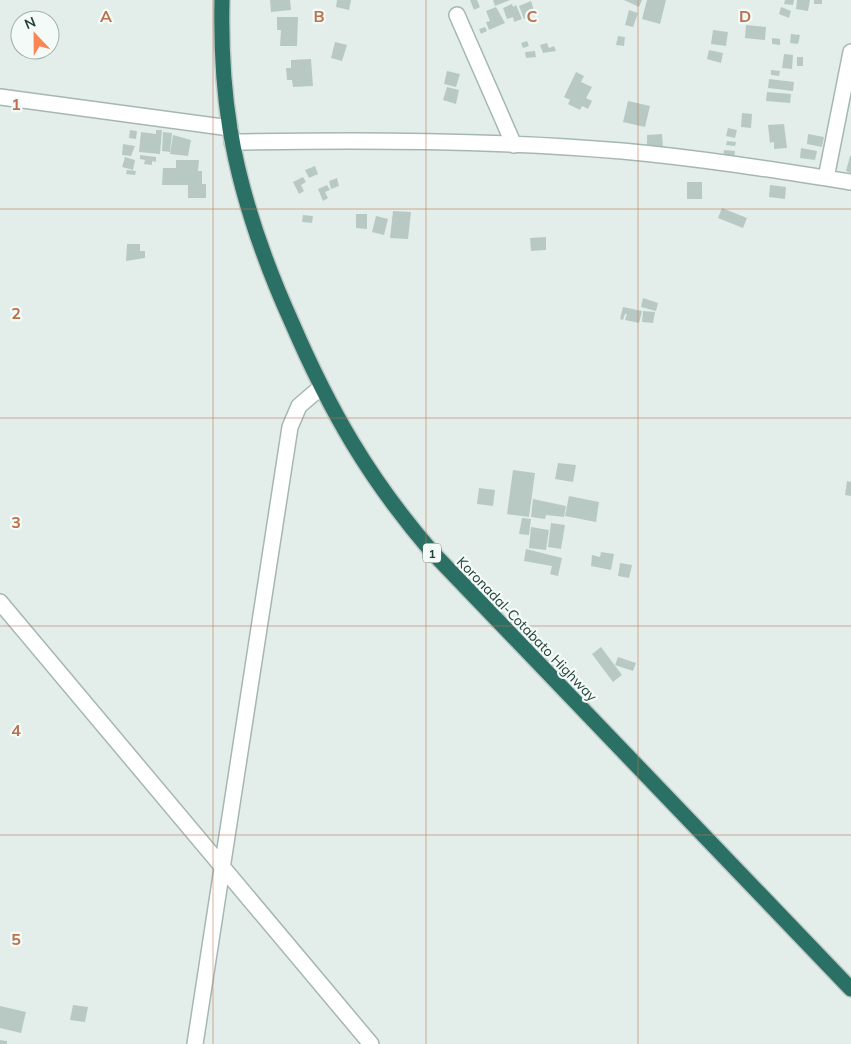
<svg xmlns="http://www.w3.org/2000/svg" width="851" height="1044" font-family="Mulish,sans-serif">
	<rect width="100%" height="100%" fill="#e3eeea"/>
	<path fill="#b8c9c3" d="M270,0H290L291,10L271,12Z
		M337,0H351L349,10L336,7Z
		M470,0H477L480,7L474,10Z
		M493,0H510L495,6Z
		M624,0H642L639,7Z
		M647,0H666L660,24L642,19Z
		M785,0H794L793,5L784,4Z
		M797,0H810L808,11L796,9Z
		M814,0H822V4H814Z
		M531,1L535,14L524,19L519,6Z
		M512,4L513,7L516,5L522,19L514,22L513,17L507,19L503,8Z
		M496,7L505,23L489,30L486,22L490,21L486,11Z
		M781,7L791,11L789,18L779,14Z
		M629,10L638,13L633,27L625,25Z
		M277,17H298L297,46H280L281,30H277Z
		M746,25L766,27L765,40L745,38Z
		M485,27L487,31L481,34L479,29Z
		M713,30L728,32L726,46L711,44Z
		M791,34L800,35L798,44L790,43Z
		M618,36L625,37L624,46L616,45Z
		M772,38L780,39V45L772,44Z
		M527,41L529,46L523,48L521,43Z
		M335,42L347,45L342,61L331,58Z
		M547,43L549,48L554,46L556,51L543,53L540,45Z
		M709,50L723,53L721,63L707,59Z
		M535,51L536,57L526,58L525,52Z
		M784,54L793,55L792,69L782,68Z
		M797,57H803V66H797Z
		M311,59L313,86L293,87L292,80H287L286,68H291V60Z
		M771,70L780,71L779,76L771,75Z
		M447,71L460,74L456,87L444,84Z
		M576,72L584,76L581,82L592,87L586,98L592,101L588,109L582,106L580,110L568,104L570,100L564,97Z
		M769,79L794,82L793,91L768,88Z
		M447,87L459,90L456,104L443,100Z
		M767,92L791,94L790,103L766,101Z
		M628,101L650,106L645,127L623,122Z
		M742,113L752,114L751,128L741,127Z
		M784,124L787,148L774,149V142L770,143L768,125Z
		M728,128L737,130L735,138L726,136Z
		M130,130L137,131L136,139L129,138Z
		M156,130H162L160,154L139,152L141,132L156,134Z
		M163,132L172,133L170,152L162,151Z
		M662,134L663,147L647,148V135Z
		M808,134L824,137L822,147L807,144Z
		M173,135L191,140L188,156L170,154Z
		M727,141L736,142L735,146L726,145Z
		M123,144L135,146L131,156L122,155Z
		M801,148L817,151L815,160L800,158Z
		M724,150L735,151L734,160L723,158Z
		M140,155L156,157V162L152,161V165L144,164L145,160L140,159Z
		M850,156H851V173L846,171Z
		M125,157L135,160L133,170L122,167Z
		M176,160H199L198,171H202V184H206V198H188V185H162L163,168H176Z
		M315,166L318,174L309,178L305,170Z
		M127,170L136,171L135,175L126,174Z
		M303,177L306,182L301,185L304,191L299,194L293,182Z
		M337,178L339,186L331,189L329,181Z
		M687,182H702V199H687Z
		M327,185L330,190L325,192L328,198L323,201L318,189Z
		M770,185L786,187L785,199L769,197Z
		M722,208L747,218L743,228L718,218Z
		M393,211L411,212L408,239L390,238Z
		M356,214H367V229L356,228Z
		M303,215L313,216L312,223L302,222Z
		M376,216L388,219L384,235L372,232Z
		M546,237V250L531,251L530,238Z
		M127,244H140V251H145V258L126,261Z
		M643,298L658,303L656,311L641,307Z
		M623,307L642,311L639,323L625,320L627,314H625L623,320L620,319Z
		M643,311L655,312L653,323L642,322Z
		M558,463L576,465L573,482L555,479Z
		M513,470L535,473L529,517L507,514Z
		M847,481L851,482V496L845,495Z
		M479,488L495,490L493,506L477,504Z
		M569,496L599,502L596,522L565,516Z
		M533,499L566,506L564,517L546,515L545,519L531,517Z
		M522,518L531,519L529,535L519,534Z
		M551,523L565,525L561,549L548,547Z
		M531,527L549,530L546,550L529,548Z
		M526,549L562,558L558,576L550,574L552,566L524,561Z
		M601,552L614,554L611,570L591,566L592,555L600,557Z
		M620,563L632,565L629,578L618,576Z
		M601,647L622,675L613,682L592,654Z
		M618,657L636,663L633,671L615,665Z
		M73,1005L88,1007L85,1022L70,1020Z
		M0,1006L26,1012L21,1033L0,1028Z
		M0,1040L7,1041V1044H0Z"/>
	<g fill="none" stroke-linecap="round" stroke-linejoin="round">
		<defs>
			<path id="minor" d="M457,15L514,145
				M0,97L230,128
				M232,142C362,140 493,140 622,151C699,158 775,170 851,182
				M826,178L851,52
				M0,602L371,1044
				M195,1044L290,427L299,406L320,388"/>
			<path id="highway" d="M222,0C221,43 223,86 230,129C241,196 264,261 292,323C330,411 369,479 432,552L851,989"/>
		</defs>
		<use href="#minor" stroke="#a5b7b2" stroke-width="18"/>
		<use href="#highway" stroke="#c1cac8" stroke-width="18"/>
		<use href="#minor" stroke="#fff" stroke-width="15"/>
		<use href="#highway" stroke="#2b7065" stroke-width="15"/>
	</g>
	<path fill="none" stroke="#ba714c" stroke-width="1" stroke-opacity="0.55" d="M213,0V1044M426,0V1044M638,0V1044M0,209H851M0,418H851M0,626H851M0,835H851"/>
	<g text-anchor="middle" dominant-baseline="central" stroke-width="4.5" stroke-linejoin="round" paint-order="stroke">
		<rect fill="#f4faf7" stroke="#607873" stroke-width="1" x="423" y="543.5" width="18" height="19" rx="4"/>
		<g font-size="12" font-weight="bold" fill="#21413a">
			<text x="432" y="553">1</text>
		</g>
		<g font-size="14" fill="#21413a" stroke="#f4faf7">
			<text transform="translate(527 629) rotate(46)">Koronadal-Cotabato Highway</text>
		</g>
	</g>
	<g font-size="16" text-anchor="middle" font-weight="bold" fill="#ba714c" stroke="#f4faf7" stroke-width="4.5" stroke-linejoin="round" paint-order="stroke">
		<text x="106" y="22">A</text>
		<text x="319" y="22">B</text>
		<text x="532" y="22">C</text>
		<text x="745" y="22">D</text>
		<text x="16" y="110">1</text>
		<text x="16" y="319">2</text>
		<text x="16" y="528">3</text>
		<text x="16" y="736">4</text>
		<text x="16" y="945">5</text>
	</g>
	<g transform="translate(35 35) rotate(338)"><circle r="24" fill="#f4faf7" stroke="#a0b0ab"/>
	<path d="M0-4L9 19L0 12L-9 19Z" fill="#fb8554"/>
	<text y="-8" font-size="14" font-weight="bold" text-anchor="middle" fill="#21413a">N</text>
	</g>
</svg>
